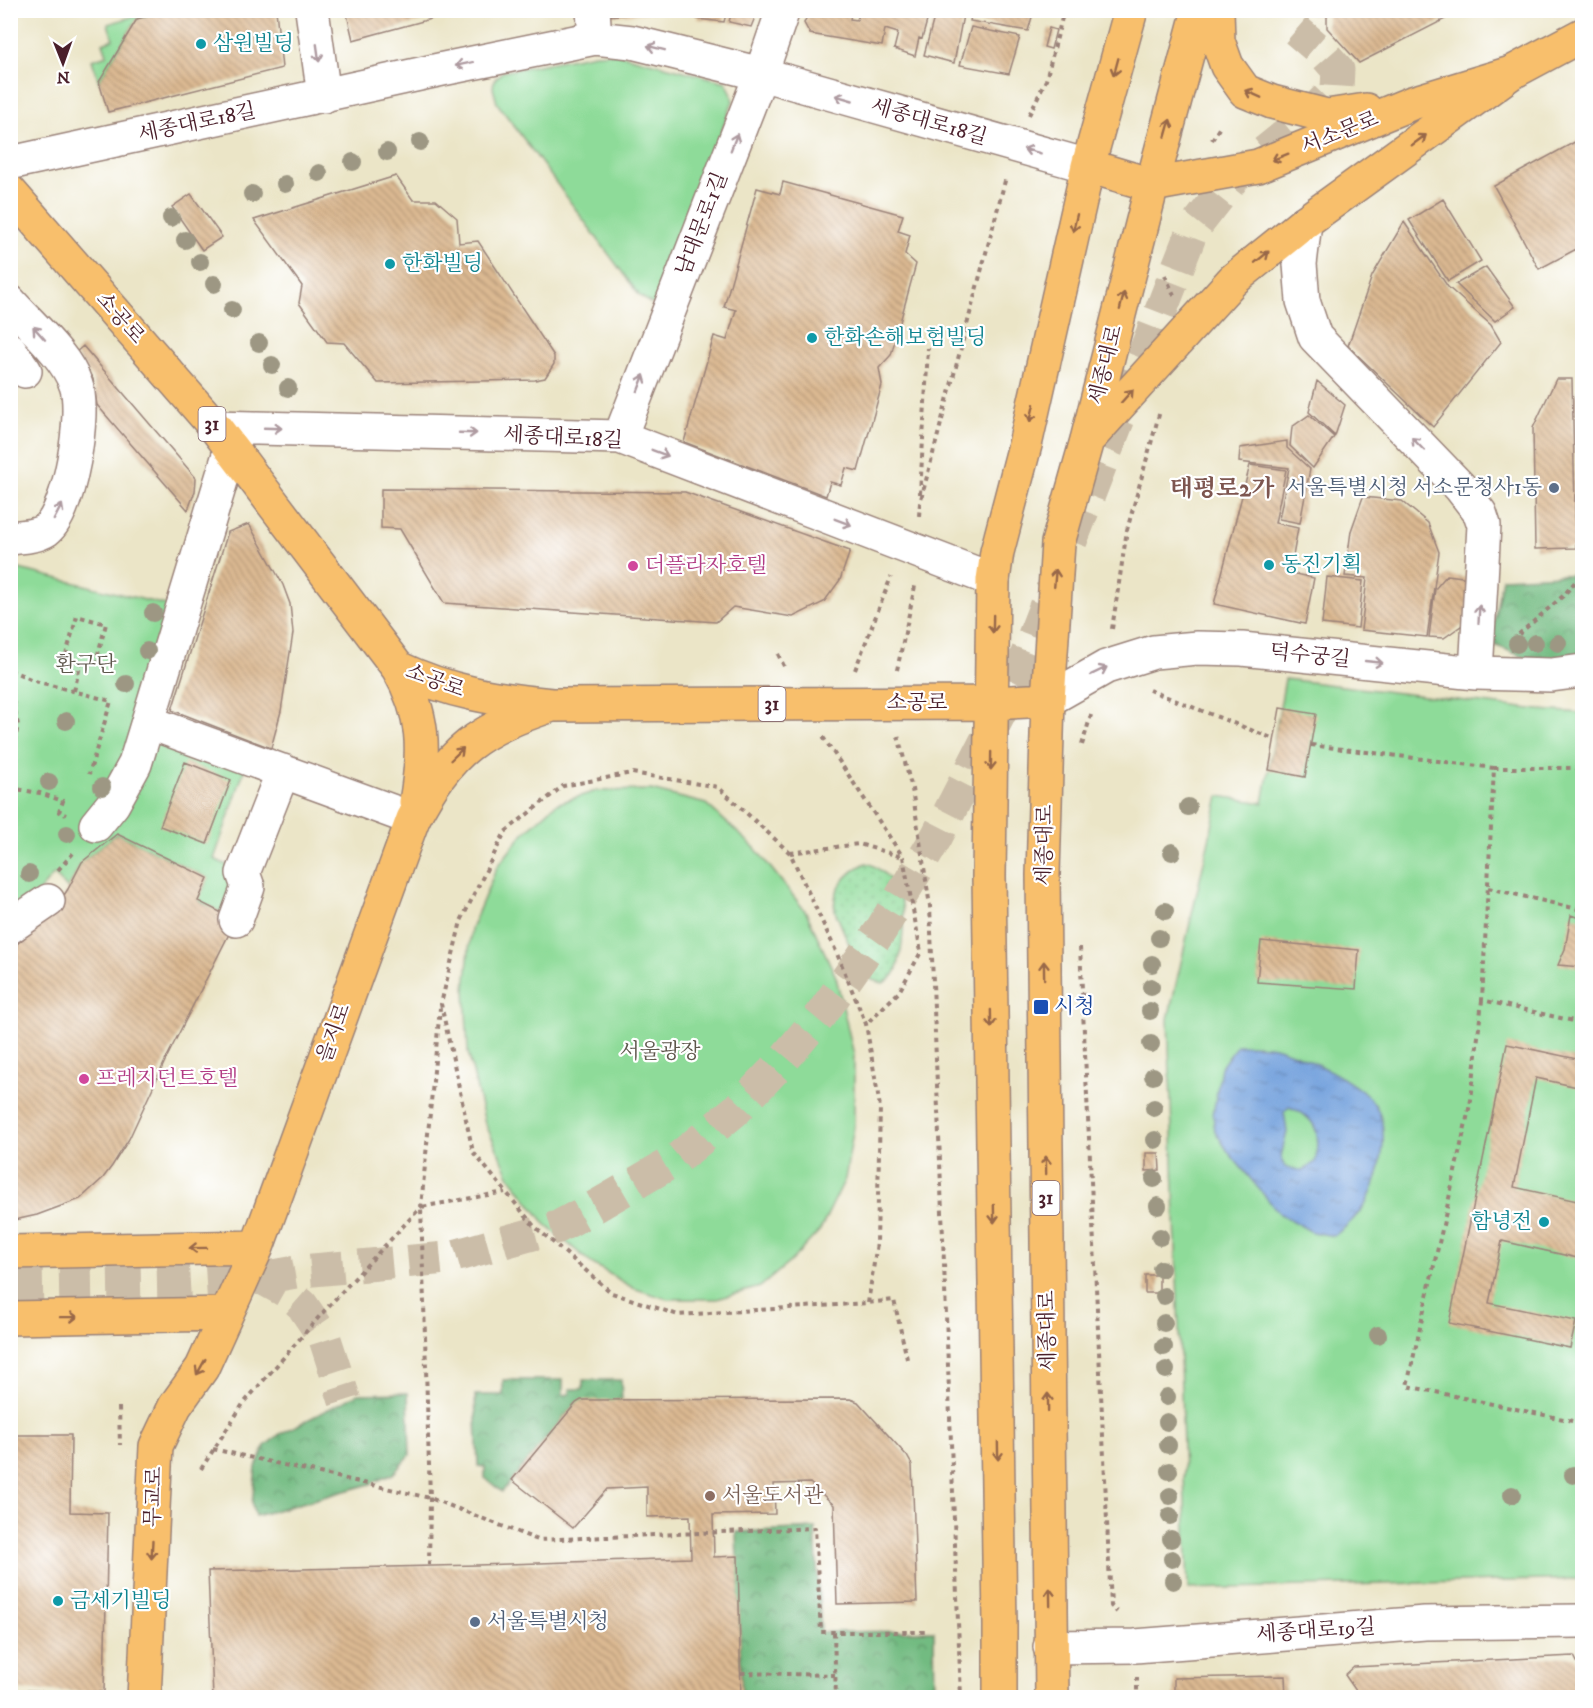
<svg xmlns="http://www.w3.org/2000/svg" width="1593" height="1708" font-family="'IM FELL DW Pica','Noto Serif KR',serif">
	<defs>
		<pattern id="grass-dots" width="8" height="8" patternUnits="userSpaceOnUse" patternTransform="scale(1.5)"><rect width="8" height="8" fill="#8edb99"/><path d="M2 2h.1M6 6h.1" fill="none" stroke="#7cbc84" stroke-width="1.8" stroke-linecap="round"/></pattern>
		<pattern id="forest-crowns" width="20" height="18" patternUnits="userSpaceOnUse" patternTransform="scale(1.5)"><rect width="20" height="18" fill="#72bb81"/><path d="M2 6a3 3 0 1 1 6 0M12 15a3 3 0 1 1 6 0" fill="none" stroke="#60976a"/></pattern>
		<pattern id="water-ripples" width="26" height="14" patternUnits="userSpaceOnUse" patternTransform="scale(1.5)"><rect width="26" height="14" fill="#74a2dd"/><path d="M2 4q2-2 4 0t4 0M15 11q2-2 4 0t4 0" fill="none" stroke="#6183b3"/></pattern>
		<pattern id="building-back-hatch" width="6" height="6" patternUnits="userSpaceOnUse" patternTransform="scale(1.5)"><rect width="6" height="6" fill="#dbb992"/><path d="M-1 5l2 2M0 0l6 6M5-1l2 2" fill="none" stroke="#b49677"/></pattern>
	</defs>
	<rect width="100%" height="100%" fill="#fff"/>
	<filter id="ink" filterUnits="userSpaceOnUse"><feTurbulence type="fractalNoise" baseFrequency=".0167" numOctaves="2"/><feDisplacementMap in="SourceGraphic" scale="12" xChannelSelector="R" yChannelSelector="G"/><feConvolveMatrix kernelMatrix="1 2 1 2 8 2 1 2 1" color-interpolation-filters="sRGB"/></filter>
	<filter id="wash" filterUnits="userSpaceOnUse"><feTurbulence type="fractalNoise" baseFrequency=".008" numOctaves="4" result="noise"/><feDisplacementMap in="SourceGraphic" scale="24" xChannelSelector="R" yChannelSelector="G"/><feGaussianBlur stdDeviation="1.35" result="paint"/><feColorMatrix in="noise" values="0 0 0 0 0 0 0 0 0 0 0 0 0 0 0 0 0 1.4 0 .05"/><feComposite in="paint" operator="in"/></filter>
	<g filter="url(#wash)">
		<rect width="100%" height="100%" fill="#ebe5c7"/>
		<path fill="url(#grass-dots)" stroke="#6c7d62" stroke-width="1.5" d="M866,863C879,866 895,882 900,895C906,915 903,951 896,971C894,977 889,980 883,983L872,980L860,970L835,911C831,889 848,872 866,863Z"/>
		<path fill="url(#forest-crowns)" stroke="#5e6d56" stroke-width="1.5" d="M1582,574V656L1544,661L1521,656L1490,643L1502,578Z
			M503,1380H563V1395L570,1394V1389H583V1380H621L622,1400L576,1403L502,1492L485,1478V1467L478,1466L475,1395H503Z
			M408,1393L410,1455L393,1474L370,1484L255,1516L252,1504L256,1467L265,1446L280,1434L358,1394Z
			M815,1528L821,1632L934,1631L935,1697H742L736,1532Z"/>
		<path fill="#8edb99" stroke="#6c7d62" stroke-width="1.5" d="M152,11L153,14L137,19L99,82L92,60L107,55L103,43L113,39L108,24Z
			M615,53L726,82L731,92L733,101L657,304L650,303L639,295L497,103L493,88L494,80L502,72L595,54Z
			M11,567L182,609L148,722L245,768L214,859L262,881L236,920L198,901L208,878L117,834L82,862L68,889L54,874L34,897L11,916Z
			M1285,679L1539,710L1582,713V1579L1188,1589L1168,1019L1219,796L1263,803Z
			M651,790L706,804L755,848L806,912L836,977L854,1055V1127L845,1179L820,1230L791,1261L760,1287L717,1299H667L633,1288L591,1263L546,1225L510,1177L485,1123L468,1052L465,989L471,929L497,867L523,834L556,804L596,791Z"/>
		<path fill="url(#water-ripples)" stroke="#5f6084" stroke-width="1.5" fill-rule="evenodd" d="M1237,1045C1250,1045 1265,1044 1278,1048C1305,1057 1360,1082 1376,1106C1391,1131 1380,1179 1366,1203C1358,1216 1346,1227 1334,1236L1312,1232L1280,1214L1229,1153L1215,1131L1213,1115L1221,1067ZM1289,1107C1317,1117 1322,1135 1315,1162L1302,1171L1285,1167L1281,1156L1287,1132L1284,1112Z"/>
		<g id="blocks">
			<path fill="url(#building-back-hatch)" d="M168,10H276L282,68L108,112L99,82L137,19Z
				M346,10H437L438,17L353,40Z
				M607,10H657V12L607,16Z
				M699,10H727L724,22L697,19Z
				M732,10H758L751,27L729,22Z
				M810,10H840L851,13L850,19L857,20L860,10H930L922,39L919,38L915,56L894,49L898,33L885,29L882,46L810,34L804,23Z
				M936,10H964L954,63L924,55Z
				M972,10H1034L1028,31L970,21Z
				M1310,10H1324V15H1310Z
				M1327,10H1456L1457,13L1359,63L1327,28Z
				M971,27L1020,37L1009,74L960,65Z
				M1049,28L1056,30L1051,49L1044,47Z
				M1582,138V246L1539,269L1494,186Z
				M396,176L413,200H436L457,218L459,243L478,241L554,356V364L545,378L535,380L378,383L344,343L327,342L299,303L302,286L254,220Z
				M783,182L903,215L898,231L910,235L905,254L916,264L891,355L879,368L882,385L858,471L846,468L841,485L830,482L826,496L684,442L714,336L727,340L736,310L724,307L757,188L780,194Z
				M191,194L222,237L202,250L172,207Z
				M1443,199L1481,261L1448,281L1409,220Z
				M1404,222L1448,287L1491,325L1501,342L1433,427L1348,346L1372,276Z
				M1486,267L1515,307L1495,321L1456,284Z
				M83,346L196,478L195,491L188,510L97,405L93,379L75,353Z
				M1556,379H1572L1576,548L1535,549L1533,428Z
				M1317,381L1345,405L1335,436L1309,412Z
				M1582,395V417L1576,418L1575,396Z
				M1309,415L1334,437L1313,468L1290,446L1292,427Z
				M1287,441V448L1310,469L1300,523L1279,519L1289,468L1239,462L1240,448Z
				M1250,465L1286,470L1275,523L1298,528L1290,573L1314,578L1305,624L1214,604Z
				M381,489L685,492L850,551L840,580L824,602L793,617L733,607L716,622L444,603L400,529L381,528Z
				M1363,497L1402,501L1428,523L1439,552L1427,637L1361,630L1367,578L1345,576L1351,531Z
				M249,524L283,585L290,604L293,633L281,711L271,748L172,710L228,532Z
				M1447,575L1470,578L1465,623L1444,638L1429,637L1435,589Z
				M1327,577L1363,581L1358,628L1322,624Z
				M1280,708L1316,714L1305,777L1269,770Z
				M185,762L231,780L207,844L160,826Z
				M117,834L208,878L198,901L236,920L166,1059L129,1139L112,1166L103,1178L80,1199L37,1215L10,1221V950L51,915L68,889L82,862Z
				M1571,915L1582,919V967L1558,965L1565,949Z
				M1261,941L1359,950L1356,989L1257,982Z
				M1507,1044L1582,1060V1088L1536,1078L1514,1187L1582,1202V1259L1502,1241L1489,1303L1576,1321L1570,1348L1449,1323Z
				M1146,1153H1159L1160,1170L1146,1171Z
				M1145,1275H1159V1293H1145Z
				M850,1399L858,1402L907,1456L912,1465L917,1602L837,1604L834,1505L810,1483L774,1484L775,1514L713,1515L714,1557L738,1556L741,1698H213L208,1571L477,1565L691,1558L690,1516L647,1517V1487L607,1489L573,1528L512,1480L576,1403L581,1400Z
				M10,1435H71L70,1512L108,1513L104,1692L10,1690Z
				M1574,1656L1582,1672V1683L1575,1698H1358L1359,1695L1345,1675L1354,1667Z
				M1285,1676L1286,1698H1174V1678Z"/>
		</g>
	</g>
	<g filter="url(#ink)">
		<use href="#blocks" fill-opacity="0" stroke="#9a8279" stroke-width="1.5"/>
		<g fill="none" stroke-linecap="round" stroke-linejoin="round">
			<path stroke="#cbbda8" stroke-width="33" stroke-dasharray="33 16" stroke-linecap="butt" d="M1071,541L1192,231L1236,175L1308,117L1337,87L1338,70L1323,53L1296,30
				M262,1278L302,1271L447,1258L558,1227L598,1205L677,1159L736,1110L779,1065L821,1015L881,930L937,836L1016,682L1052,589
				M10,1286L175,1283L262,1278L287,1292L302,1305L325,1339L345,1401"/>
			<defs>
				<path id="minor" d="M312,10L324,96
					M593,10L595,38
					M10,163L443,69L595,38L632,42L761,74L1088,166
					M1305,222L1300,264L1303,301L1315,337L1460,487L1480,513L1484,525L1476,673
					M10,302C31,326 66,355 76,385C86,412 70,512 46,530C37,536 21,537 10,538
					M10,350L25,371
					M215,427L620,437L993,580
					M620,437L761,74L783,10
					M1048,700L1106,667L1154,652L1197,648L1242,649L1476,673L1551,675L1582,671
					M148,722L413,819
					M96,825L113,804L135,764L231,448
					M236,920L248,887L243,873L283,771
					M10,927L48,901
					M1050,1647L1135,1646L1425,1623L1582,1621"/>
				<path id="major" d="M1217,10L1218,41L1227,66L1245,91L1272,102L1327,116L1366,110
					M1088,166L1152,185L1258,166L1412,103L1511,73L1582,35
					M10,192L215,427L398,668C425,715 425,750 416,802
					M1091,436L1233,280L1305,222L1511,73
					M398,668C448,692 498,700 552,705L992,703L1048,700
					M10,1252L257,1247
					M10,1318L226,1314
					M144,1698L156,1446L175,1406L202,1368L257,1247L413,819C448,750 480,729 552,705
					M1000,1698V1625L989,876L993,580L997,552L1025,445L1088,166L1131,10
					M1052,1698L1043,875L1048,700L1058,543L1087,440L1152,185L1199,10"/>
			</defs>
			<use href="#minor" stroke="#9a8279" stroke-width="36"/>
			<use href="#major" stroke="#9a8279" stroke-width="36"/>
			<path stroke="#9a8279" stroke-width="4" stroke-dasharray="4.5 4.5" stroke-linecap="butt" d="M1029,115L1046,80L1064,10
				M1212,140L1221,125
				M1165,275L1174,295
				M920,494L928,348
				M919,516L920,503L1006,177
				M1112,629L1127,530L1160,411
				M1512,640L1563,596L1582,574
				M778,654L786,670
				M10,670L35,681L111,701L89,774
				M855,670L891,577
				M897,670L915,586
				M10,685L18,725L10,765
				M1149,690L1274,739
				M74,691L81,662L95,665L106,624L77,616L65,658L81,662
				M898,736L912,789L930,906L961,1698
				M823,737L903,857L921,952L899,992L866,1024
				M1082,745L1091,715
				M1311,745L1494,768L1482,1000L1582,1023
				M1494,768H1582
				M10,788L40,793L63,801L59,812L66,815
				M790,853L859,844L902,857
				M58,870L75,851
				M1488,888L1582,910
				M1080,947L1111,1606L1117,1612
				M1482,1000L1471,1100L1407,1386L1582,1423
				M868,1303L877,1243L880,1107L866,1024L835,949L790,853L718,787L632,773L563,786L505,832L461,921L441,1004L473,1152L534,1226L612,1293L678,1315L868,1303L894,1300L907,1359
				M119,1407L120,1445
				M213,1449L430,1498L538,1540L815,1528L821,1632H929
				M201,1469L243,1404L325,1310L421,1207L440,1008
				M429,1565L430,1498L421,1207L505,1192
				M834,1632L836,1698
				M741,1673L835,1675
				M1137,1677V1698"/>
			<use href="#minor" stroke="#fff" stroke-width="33"/>
			<use href="#major" stroke="#f8bf6c" stroke-width="33"/>
		</g>
		<g fill="#9d9783">
			<circle cx="420" cy="142" r="9"/>
			<circle cx="387" cy="152" r="9"/>
			<circle cx="353" cy="162" r="9"/>
			<circle cx="319" cy="173" r="9"/>
			<circle cx="285" cy="184" r="9"/>
			<circle cx="252" cy="194" r="9"/>
			<circle cx="171" cy="218" r="9"/>
			<circle cx="185" cy="240" r="9"/>
			<circle cx="200" cy="262" r="9"/>
			<circle cx="214" cy="284" r="9"/>
			<circle cx="232" cy="310" r="9"/>
			<circle cx="259" cy="343" r="9"/>
			<circle cx="272" cy="365" r="9"/>
			<circle cx="288" cy="388" r="9"/>
			<circle cx="153" cy="613" r="9"/>
			<circle cx="1535" cy="643" r="9"/>
			<circle cx="1558" cy="643" r="9"/>
			<circle cx="1517" cy="644" r="9"/>
			<circle cx="147" cy="651" r="9"/>
			<circle cx="126" cy="684" r="9"/>
			<circle cx="66" cy="721" r="9"/>
			<circle cx="49" cy="782" r="9"/>
			<circle cx="102" cy="787" r="9"/>
			<circle cx="1188" cy="807" r="9"/>
			<circle cx="67" cy="834" r="9"/>
			<circle cx="1172" cy="852" r="9"/>
			<circle cx="29" cy="874" r="9"/>
			<circle cx="1165" cy="911" r="9"/>
			<circle cx="1159" cy="938" r="9"/>
			<circle cx="1152" cy="964" r="9"/>
			<circle cx="1151" cy="987" r="9"/>
			<circle cx="1150" cy="1011" r="9"/>
			<circle cx="1151" cy="1044" r="9"/>
			<circle cx="1153" cy="1076" r="9"/>
			<circle cx="1154" cy="1108" r="9"/>
			<circle cx="1155" cy="1140" r="9"/>
			<circle cx="1154" cy="1179" r="9"/>
			<circle cx="1158" cy="1206" r="9"/>
			<circle cx="1160" cy="1237" r="9"/>
			<circle cx="1161" cy="1269" r="9"/>
			<circle cx="1164" cy="1296" r="9"/>
			<circle cx="1164" cy="1323" r="9"/>
			<circle cx="1378" cy="1335" r="9"/>
			<circle cx="1164" cy="1347" r="9"/>
			<circle cx="1166" cy="1370" r="9"/>
			<circle cx="1167" cy="1397" r="9"/>
			<circle cx="1167" cy="1422" r="9"/>
			<circle cx="1168" cy="1445" r="9"/>
			<circle cx="1169" cy="1471" r="9"/>
			<circle cx="1573" cy="1475" r="9"/>
			<circle cx="1512" cy="1495" r="9"/>
			<circle cx="1170" cy="1496" r="9"/>
			<circle cx="1170" cy="1516" r="9"/>
			<circle cx="1171" cy="1539" r="9"/>
			<circle cx="1172" cy="1559" r="9"/>
			<circle cx="1173" cy="1581" r="9"/>
		</g>
		<defs><path id="oneway-shaft" d="M-6 0H5M1.5-3L5.5 0L1.5 3" fill="none" stroke-width="1.6" stroke-linecap="round" stroke-linejoin="round" transform="scale(1.5)"/></defs>
		<g stroke="#ae9aa0">
			<use href="#oneway-shaft" transform="translate(656 48) rotate(-166)"/>
			<use href="#oneway-shaft" transform="translate(318 53) rotate(82)"/>
			<use href="#oneway-shaft" transform="translate(464 64) rotate(168)"/>
			<use href="#oneway-shaft" transform="translate(844 98) rotate(-164)"/>
			<use href="#oneway-shaft" transform="translate(734 142) rotate(-69)"/>
			<use href="#oneway-shaft" transform="translate(1032 151) rotate(-165)"/>
			<use href="#oneway-shaft" transform="translate(39 333) rotate(-132)"/>
			<use href="#oneway-shaft" transform="translate(641 383) rotate(-69)"/>
			<use href="#oneway-shaft" transform="translate(273 428) rotate(2)"/>
			<use href="#oneway-shaft" transform="translate(468 433) rotate(2)"/>
			<use href="#oneway-shaft" transform="translate(1418 444) rotate(-134)"/>
			<use href="#oneway-shaft" transform="translate(660 453) rotate(21)"/>
			<use href="#oneway-shaft" transform="translate(58 512) rotate(-62)"/>
			<use href="#oneway-shaft" transform="translate(843 522) rotate(21)"/>
			<use href="#oneway-shaft" transform="translate(1479 614) rotate(-87)"/>
			<use href="#oneway-shaft" transform="translate(1374 662) rotate(6)"/>
			<use href="#oneway-shaft" transform="translate(1099 671) rotate(-26)"/>
		</g>
		<g stroke="#986748">
			<use href="#oneway-shaft" transform="translate(1116 67) rotate(105)"/>
			<use href="#oneway-shaft" transform="translate(1253 94) rotate(-156)"/>
			<use href="#oneway-shaft" transform="translate(1168 128) rotate(-74)"/>
			<use href="#oneway-shaft" transform="translate(1419 140) rotate(-36)"/>
			<use href="#oneway-shaft" transform="translate(1280 157) rotate(158)"/>
			<use href="#oneway-shaft" transform="translate(1075 223) rotate(103)"/>
			<use href="#oneway-shaft" transform="translate(1262 257) rotate(-39)"/>
			<use href="#oneway-shaft" transform="translate(1122 301) rotate(-76)"/>
			<use href="#oneway-shaft" transform="translate(1127 396) rotate(-48)"/>
			<use href="#oneway-shaft" transform="translate(1032 413) rotate(103)"/>
			<use href="#oneway-shaft" transform="translate(1055 578) rotate(-85)"/>
			<use href="#oneway-shaft" transform="translate(993 624) rotate(91)"/>
			<use href="#oneway-shaft" transform="translate(457 754) rotate(-44)"/>
			<use href="#oneway-shaft" transform="translate(991 761) rotate(91)"/>
			<use href="#oneway-shaft" transform="translate(1044 970) rotate(-91)"/>
			<use href="#oneway-shaft" transform="translate(991 1019) rotate(89)"/>
			<use href="#oneway-shaft" transform="translate(1046 1165) rotate(-91)"/>
			<use href="#oneway-shaft" transform="translate(994 1214) rotate(89)"/>
			<use href="#oneway-shaft" transform="translate(198 1248) rotate(179)"/>
			<use href="#oneway-shaft" transform="translate(69 1317) rotate(-1)"/>
			<use href="#oneway-shaft" transform="translate(201 1367) rotate(119)"/>
			<use href="#oneway-shaft" transform="translate(1048 1402) rotate(-91)"/>
			<use href="#oneway-shaft" transform="translate(998 1451) rotate(89)"/>
			<use href="#oneway-shaft" transform="translate(152 1550) rotate(93)"/>
			<use href="#oneway-shaft" transform="translate(1050 1597) rotate(-91)"/>
		</g>
	</g>
	<g fill="#0f9aa8" stroke="#fff" stroke-width="2">
		<circle cx="201" cy="44" r="6"/>
		<circle cx="390" cy="264" r="6"/>
		<circle cx="812" cy="338" r="6"/>
		<circle cx="1269" cy="565" r="6"/>
		<circle cx="1544" cy="1222" r="6"/>
		<circle cx="58" cy="1601" r="6"/>
	</g>
	<g fill="#5c6f8a" stroke="#fff" stroke-width="2">
		<circle cx="1554" cy="488" r="6"/>
		<circle cx="475" cy="1622" r="6"/>
	</g>
	<g fill="#d1479c" stroke="#fff" stroke-width="2">
		<circle cx="633" cy="566" r="6"/>
		<circle cx="84" cy="1079" r="6"/>
	</g>
	<rect fill="#1a4fb4" stroke="#fff" stroke-width="2" x="1033" y="999" width="16" height="16" rx="3"/>
	<circle fill="#8d6e63" stroke="#fff" stroke-width="2" cx="710" cy="1496" r="6"/>
	<g text-anchor="middle" dominant-baseline="central" stroke-width="4.5" stroke-linejoin="round" paint-order="stroke">
		<g fill="#fff" stroke="#80626b" stroke-width="1.5">
			<rect x="198.5" y="407" width="27" height="34" rx="4.5"/>
			<rect x="758.5" y="687" width="27" height="34" rx="4.5"/>
			<rect x="1032.5" y="1181" width="27" height="34" rx="4.5"/>
		</g>
		<g font-size="20" font-weight="bold" fill="#4a1f2b">
			<text x="212" y="424">31</text>
			<text x="772" y="704">31</text>
			<text x="1046" y="1198">31</text>
		</g>
		<g font-size="21" fill="#0d838f" stroke="#fff" text-anchor="start">
			<text x="213" y="44">삼원빌딩</text>
			<text x="402" y="264">한화빌딩</text>
			<text x="824" y="338">한화손해보험빌딩</text>
			<text x="1281" y="565">동진기획</text>
			<text x="1532" y="1222" text-anchor="end">함녕전</text>
			<text x="70" y="1601">금세기빌딩</text>
		</g>
		<g font-size="21" fill="#4a1f2b" stroke="#fff">
			<text transform="translate(929 122) rotate(16)">세종대로18길</text>
			<text transform="translate(197 123) rotate(-12)">세종대로18길</text>
			<text transform="translate(1340 133) rotate(-22)">서소문로</text>
			<text transform="translate(702 224) rotate(-69)">남대문로1길</text>
			<text transform="translate(120 318) rotate(49)">소공로</text>
			<text transform="translate(1106 365) rotate(-76)">세종대로</text>
			<text transform="translate(563 438) rotate(3)">세종대로18길</text>
			<text transform="translate(1310 656) rotate(6)">덕수궁길</text>
			<text transform="translate(435 681) rotate(20)">소공로</text>
			<text x="917" y="703">소공로</text>
			<text transform="translate(1045 845) rotate(-89)">세종대로</text>
			<text transform="translate(334 1033) rotate(-70)">을지로</text>
			<text transform="translate(1048 1331) rotate(-91)">세종대로</text>
			<text transform="translate(154 1497) rotate(-88)">무교로</text>
			<text transform="translate(1316 1631) rotate(-4)">세종대로19길</text>
		</g>
		<g font-size="21" fill="#4e5e75" stroke="#fff" text-anchor="end">
			<text x="1542" y="488">서울특별시청 서소문청사1동</text>
			<text x="487" y="1622" text-anchor="start">서울특별시청</text>
		</g>
		<g font-size="21" fill="#b23c85" stroke="#fff" text-anchor="start">
			<text x="645" y="566">더플라자호텔</text>
			<text x="96" y="1079">프레지던트호텔</text>
		</g>
		<g font-size="21" fill="#5e574c" stroke="#fff">
			<text x="86" y="665">환구단</text>
			<text x="660" y="1052">서울광장</text>
		</g>
		<g font-size="21" fill="#164399" stroke="#fff" text-anchor="start">
			<text x="1054" y="1007">시청</text>
		</g>
		<g font-size="21" fill="#785e54" stroke="#fff" text-anchor="start">
			<text x="722" y="1496">서울도서관</text>
		</g>
		<g font-size="24" font-weight="bold" fill="#7d554f" stroke="#fff">
			<text x="1222" y="489">태평로2가</text>
		</g>
	</g>
	<rect width="1593" height="1708" fill="none" stroke="#fff" stroke-width="36"/>
	<g transform="translate(63 63) rotate(179)" stroke="#ffffff" stroke-width="4.5" paint-order="stroke">
	<path d="M0-4.5L10 22L0 15L-10 22Z" fill="#4a1f2b"/>
	<text y="-9" font-size="16" font-weight="bold" text-anchor="middle" fill="#4a1f2b">N</text>
	</g>
</svg>
